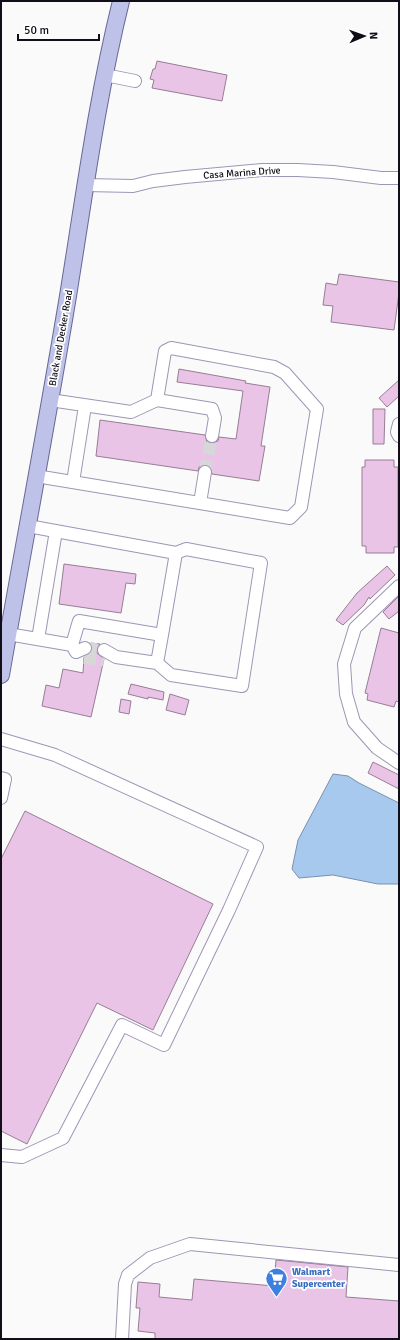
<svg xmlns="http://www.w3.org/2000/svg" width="400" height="1340" font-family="Signika,sans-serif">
	<rect width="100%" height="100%" fill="#fafafa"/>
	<path fill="#a7c9ed" stroke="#7a91ad" d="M333,774L348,776L359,783L399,803V884H378L333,875L299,878L292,869L298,840Z"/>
	<path fill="#e9c4e7" stroke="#977d95" d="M157,61L227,75L222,101L152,88L154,80L150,79L153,69H155Z
		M339,274L399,282V293L394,330L331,322L333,306L323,305L326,283L337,285Z
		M179,369L246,381L245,383L270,387L261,446H265L259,481L212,474L210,466L206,465L199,467L198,471L96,456L100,420L205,435L207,442L211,443L218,441L219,437L236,439L243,391L177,382Z
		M399,380V396L387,407L379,398Z
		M373,409H385L384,444H373Z
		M365,460H394V467H398V547H394V553H366V546H362V467H365Z
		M64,564L136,574L135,584L126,583L121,613L59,604Z
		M387,566L395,575L370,599L369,597L364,605L343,625L336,620L357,593Z
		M399,596V611L389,619L383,612Z
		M381,628L399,633V702L396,701L394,707L367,700L368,694L365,693Z
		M91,643L100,644L97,650V653L104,659L91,717L42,706L46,685L59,688L63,669L83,673L84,657L91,653L92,649Z
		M131,684L164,692L163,700L148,697V699L128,694Z
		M170,694L189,700L185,715L166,710Z
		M121,699L131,701L129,714L119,712Z
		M373,762L399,775V789L368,773Z
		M25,811L213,904L153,1030L97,1003L27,1144L1,1131V859Z
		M276,1260L348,1267L346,1297L399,1301V1339H155V1333L138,1331L140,1308H136L138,1282L160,1284L159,1297L192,1300L194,1279L274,1286Z"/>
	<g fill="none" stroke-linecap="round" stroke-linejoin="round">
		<path stroke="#d7d7d8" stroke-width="12" stroke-dasharray="12 6" stroke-linecap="butt" d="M205,472L212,436
			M85,648L104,650
			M84,658L104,660"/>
		<defs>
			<path id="minor" d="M105,75L135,81
				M86,185L133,186L153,181L185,177L262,170H298L333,172L381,178H399
				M157,400L212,409L215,418L212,436
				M399,424L397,432L399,436
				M36,476L290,518L301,507L317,409L285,373L274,367L171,348L165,351L157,400L131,412L50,400
				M73,482L85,406
				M200,503L205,472
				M399,586L355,628L344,664L346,694L354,722L377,748L399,763
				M8,634L72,645L79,621L162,635L176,553L28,526
				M38,639L56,531
				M72,645L76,652L85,648
				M104,650L116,657L157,663L171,675L242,686L261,563L186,549L176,553
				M157,663L162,635
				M1,739L55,755L257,847L229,910L164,1045L122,1025L63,1138L22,1157L1,1155
				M1,778L5,779L1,798
				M122,1339L125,1284L128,1275L150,1258L190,1244L399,1265"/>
			<path id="major" d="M1,675C23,549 47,423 68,296C84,197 97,98 121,1"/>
		</defs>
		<use href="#minor" stroke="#9f95b5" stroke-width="14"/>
		<use href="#major" stroke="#676895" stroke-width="18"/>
		<use href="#minor" stroke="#fff" stroke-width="12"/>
		<use href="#major" stroke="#bfc2e8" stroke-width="16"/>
	</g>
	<defs>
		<symbol id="supermarket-pin" viewBox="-11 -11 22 30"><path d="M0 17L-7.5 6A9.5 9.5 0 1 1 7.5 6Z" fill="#3f7fe0" stroke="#fff"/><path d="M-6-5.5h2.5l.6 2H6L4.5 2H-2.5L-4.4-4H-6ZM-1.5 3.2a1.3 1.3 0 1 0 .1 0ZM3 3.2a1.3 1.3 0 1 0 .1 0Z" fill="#fff"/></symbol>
	</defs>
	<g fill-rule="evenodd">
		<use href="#supermarket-pin" x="264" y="1266" width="25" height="34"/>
	</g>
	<g text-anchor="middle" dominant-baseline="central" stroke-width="3.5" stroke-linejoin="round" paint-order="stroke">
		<g font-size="10" fill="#120e19" stroke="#fff">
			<text transform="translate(242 173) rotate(-4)">Casa Marina Drive</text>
			<text transform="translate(61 338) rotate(-80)">Black and Decker Road</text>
		</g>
		<g font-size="10" font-weight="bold" fill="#366cbe" stroke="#fff" text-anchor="start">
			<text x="292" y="1272">Walmart<tspan x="292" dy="12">Supercenter</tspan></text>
		</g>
	</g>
	<rect width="400" height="1340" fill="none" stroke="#120e19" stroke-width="4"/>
	<g transform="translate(364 36) rotate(88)" stroke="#ffffff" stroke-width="3" paint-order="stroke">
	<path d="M0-3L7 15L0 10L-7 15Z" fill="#120e19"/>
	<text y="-6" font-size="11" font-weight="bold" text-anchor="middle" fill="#120e19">N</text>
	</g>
	<path d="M18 34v6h81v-6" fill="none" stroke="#120e19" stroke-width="2"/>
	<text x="24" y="34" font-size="12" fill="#120e19" stroke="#ffffff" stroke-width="3" paint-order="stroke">50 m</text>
</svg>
